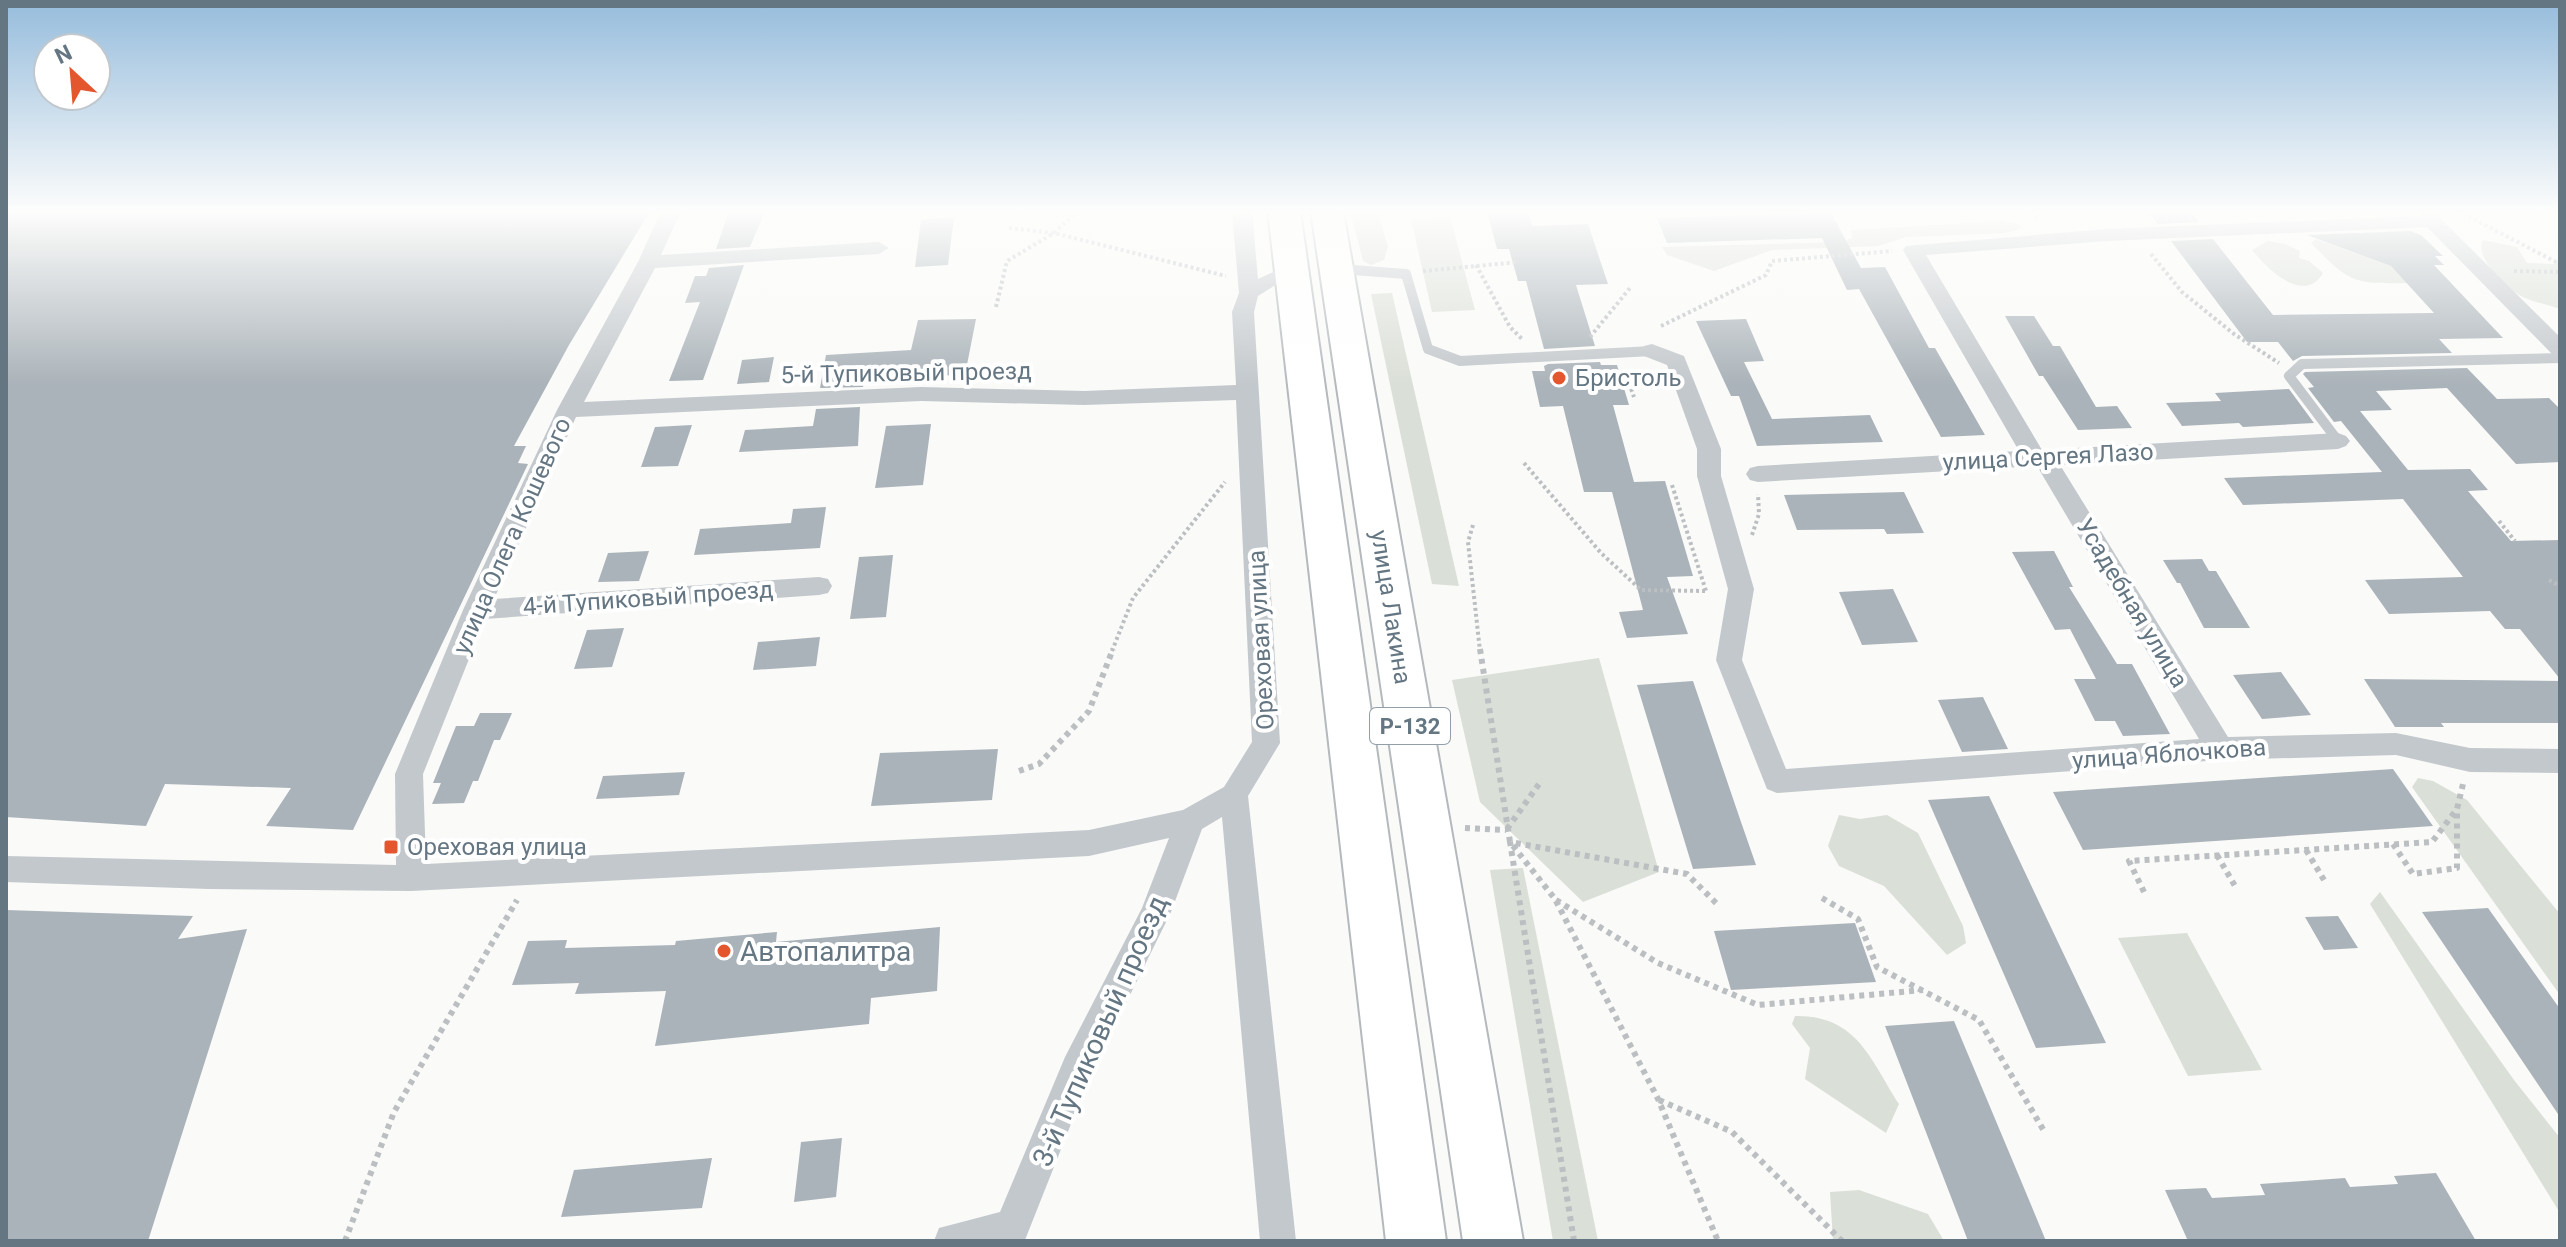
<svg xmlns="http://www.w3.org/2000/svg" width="2566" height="1247" font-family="Roboto,sans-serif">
	<rect width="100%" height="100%" fill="#fafaf8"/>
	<path fill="#dadfd7" d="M1350,211H1377L1388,247L1384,260L1371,265L1363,261Z
		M1450,217L1475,310L1432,312L1411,219Z
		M2001,221L2022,225L2017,230L2005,233L1906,237L1878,246L1772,250L1714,271L1667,255L1662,247L1841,242L1852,238L1851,230Z
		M2316,239L2391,266L2407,283C2352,284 2349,282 2311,243Z
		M2483,240L2517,247L2527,263L2554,264L2560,260V309C2548,304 2535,303 2523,297C2507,289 2474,258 2483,240Z
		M2268,241L2285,244L2300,251L2299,258L2309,261L2323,273C2303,306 2266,267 2252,250Z
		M1392,293L1459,586L1432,584L1371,294Z
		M1599,658L1659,872L1583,902L1480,802L1452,680Z
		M2418,778L2433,781L2467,800L2560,914V995L2412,787Z
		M1839,815L1860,819L1887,815L1918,833L1963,926L1966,943L1947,955L1884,886L1839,866L1828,846Z
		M1523,868L1598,1241H1553L1490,870Z
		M2380,892L2514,1080L2560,1138V1213L2370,904Z
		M2187,933L2262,1070L2188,1076L2118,938Z
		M1795,1016C1857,1015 1870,1059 1899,1104L1886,1133L1805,1079L1810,1048L1792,1024Z
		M1859,1190L1928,1214L1944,1241H1833L1830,1192Z"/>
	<path fill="#aab3b9" d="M6,211H650L569,345L514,446H526L518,463L528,464L353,830L266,826L291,788L165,784L146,826L6,817Z
		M729,211H765L750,247L716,249Z
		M1487,211H1528L1532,226L1588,224L1608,284L1576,285L1595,346L1544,349L1526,281H1518L1509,249H1497Z
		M1808,211H1830L1861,268L1885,267L1929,348H1935L1985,435L1941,437L1859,289L1847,290L1822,238L1667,243L1657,218L1810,214Z
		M2148,211H2190L2199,222L2158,224Z
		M954,217L948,265L915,267L921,220Z
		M2410,231L2421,235L2443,256H2435L2444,265H2434L2503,338L2439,339L2452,353L2302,356L2293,361L2278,342H2247L2171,241L2213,239L2273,315L2434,313L2391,266L2307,235Z
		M744,265L703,380L669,381L700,302L685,303L695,276H706L709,268Z
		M2005,316H2034L2053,346H2060L2096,407L2117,406L2132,428L2078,430L2043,376H2039Z
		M976,319L965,375L865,377L863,387L820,388L826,355L911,350L918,320Z
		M1746,319L1764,361L1744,362L1772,419L1870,415L1883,442L1757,446L1739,396H1731L1696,321Z
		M774,357L769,382L737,384L742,360Z
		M1600,362L1601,365H1617L1629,405H1613L1634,482L1665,481L1693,576L1667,577L1688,634L1627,638L1619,612L1643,610L1612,492H1584L1563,406L1540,407L1532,371H1545L1544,366L1548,364Z
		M2467,368L2497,399L2549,398L2560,409V462L2516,464L2447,388L2376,391L2392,410L2360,411L2408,470L2470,469L2488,490L2468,491L2511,541L2560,540V679L2520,629H2505L2490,611L2389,614L2365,580L2463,577L2403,499L2243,505L2224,478L2382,472L2341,421L2334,422L2308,388L2314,387L2303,374L2305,372Z
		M2289,389L2314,423L2243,427L2239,423L2182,426L2166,403L2221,401L2215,393Z
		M860,407L858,446L739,452L745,430L813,426L816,409Z
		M931,424L923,485L875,488L886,426Z
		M692,425L678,466L641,467L655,427Z
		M1904,492L1924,533L1887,534L1884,529L1797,530L1784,495Z
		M826,507L820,548L694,555L700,529L791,523L793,509Z
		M649,551L639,581L598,582L608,553Z
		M2054,551L2073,587H2069L2117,664H2132L2170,734L2123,736L2115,721H2095L2074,679H2096L2070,629L2055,630L2012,552Z
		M893,555L886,617L850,619L859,557Z
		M2202,559L2209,571H2216L2250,628H2204L2180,583H2177L2163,560Z
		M1893,589L1918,642L1862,645L1839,592Z
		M624,628L612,667L574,669L587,630Z
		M820,637L816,666L753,670L758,642Z
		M2281,672L2311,715L2262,719L2233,675Z
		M2364,679L2560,681V723H2441L2444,727H2395Z
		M1693,681L1741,822L1756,865L1693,869L1637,685Z
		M1983,697L2008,749L1962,752L1938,700Z
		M480,713H512L500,740H494L478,781H473L464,803L432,804L441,783H433L456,726H474Z
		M998,749L992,800L871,806L880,753Z
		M2393,769L2433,826L2083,850L2053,792Z
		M685,772L679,795L596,799L603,776Z
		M1989,796L2047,919L2106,1043L2036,1048L1928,800Z
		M2488,908L2560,1009V1117L2422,912Z
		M6,910L193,916L178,939L247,929L148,1241H6Z
		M2338,916L2358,948L2324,950L2305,917Z
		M1855,923L1876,982L1731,990L1714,931Z
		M940,927L937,991L871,998L869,1024L655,1046L666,991L575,994L579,983L512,985L528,941L567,940L565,948L675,945L676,941L777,932L776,942Z
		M1954,1021L2019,1176L2046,1241H1968L1885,1026Z
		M842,1138L836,1197L794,1202L801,1142Z
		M712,1158L702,1208L561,1217L574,1170Z
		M2436,1173L2476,1241H2188L2165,1190L2206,1188L2212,1198L2265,1195L2260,1184L2345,1178L2350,1187L2398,1184L2394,1176Z"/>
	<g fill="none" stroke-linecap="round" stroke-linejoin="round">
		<defs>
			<path id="highway" d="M1268,211H1300L1446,1241H1386Z
				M1311,211H1343L1523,1241H1463Z"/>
		</defs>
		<use href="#highway" stroke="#b4b9bd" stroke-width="4"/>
		<path stroke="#bbbfc2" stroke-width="4" stroke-dasharray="3 3" stroke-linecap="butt" d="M2032,211L2041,220
			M2458,211L2560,264
			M1009,228L1054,233L1226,276
			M2151,254L2182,292L2234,334L2279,363
			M1476,265L1510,327L1522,339
			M1423,271L1519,262
			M2514,271L2560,272
			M996,307L1007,261L1054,233L1078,211
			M1661,326L1766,275L1772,261L1892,251
			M1590,337L1630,288
			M1625,372L1634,397
			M1524,463L1601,553L1641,590L1705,591
			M1672,485L1706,591
			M2499,521L2515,541
			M1473,525L1468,542L1480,651
			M1752,535L1759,514L1758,494
			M2549,580L2560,586
			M1112,651L1133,598L1225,482"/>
		<path stroke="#bbbfc2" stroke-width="6" stroke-dasharray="5 5" stroke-linecap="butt" d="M1480,649L1510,842L1555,899L1658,1099L1718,1241
			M1019,771L1039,764L1089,711L1113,649
			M1465,828L1506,830
			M1507,829L1539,784
			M2393,844L2413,874L2457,868V809L2463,784
			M2306,850L2324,880
			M2217,855L2235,886
			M2144,892L2129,861L2432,842L2457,809
			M1822,898L1858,919L1877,967L1979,1020L2044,1131
			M1556,900L1658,963L1758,1005L1923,990
			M1659,1100L1732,1132L1842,1241
			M345,1241L394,1112L517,900
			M1574,1241L1510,842L1687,874L1717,904"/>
		<path stroke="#c3c8cc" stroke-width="10" d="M1340,269L1406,274L1428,349L1460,361L1652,351
			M2338,441L2289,376L2302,364L2560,358"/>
		<path fill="#c3c8cc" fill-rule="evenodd" d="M661,211H681L661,255L879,242L889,248L879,254L655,268L584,402L921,387L1084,391L1236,385L1232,312L1239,293L1232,211H1252L1258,279L1290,264L1300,270L1258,296L1254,312L1280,743L1248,796L1296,1241H1260L1222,817L1202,829L1171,912L1090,1076L1025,1240L1021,1241H934L939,1228L1000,1212L1065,1057L1142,908L1169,838L1089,856L411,891L209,889L6,882V856L396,865L395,774L463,610L557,410L638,262ZM1236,400L1252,742L1224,787L1183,810L1089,830L426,864L423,774L485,619L819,595L828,593L832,586L828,579L819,577L494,599L576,417L921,401L1084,405Z
			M2418,211H2438L2441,219L2560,337V356L2552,354L2427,227L2107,241L1926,255L2042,450L2338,433L2346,436L2350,441L2346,446L2338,449L2060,465L2228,737L2396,733L2470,748L2560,749V773L2470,772L2396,755L2220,760L1777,793L1767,789L1716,660L1728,589L1697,476V449L1667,365L1644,356L1641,351L1644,346L1652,344L1684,356L1721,449V476L1754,589L1742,660L1786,769L2199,739L2037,466L1758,482L1750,480L1746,474L1750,468L1758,466L2019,451L1903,250L1906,246L2107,229L2420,216Z"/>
		<use href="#highway" fill="#fff" fill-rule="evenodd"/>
	</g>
	<linearGradient id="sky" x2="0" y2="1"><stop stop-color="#96bcdc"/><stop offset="0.55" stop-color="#fdfdfc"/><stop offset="1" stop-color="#fdfdfc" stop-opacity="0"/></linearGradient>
	<rect width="2566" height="385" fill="url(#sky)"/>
	<g fill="#e4572e" stroke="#fff" stroke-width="3">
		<circle cx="1559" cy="378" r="8"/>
		<rect x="383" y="839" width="16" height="16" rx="4"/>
		<circle cx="724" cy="951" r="8"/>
	</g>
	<g text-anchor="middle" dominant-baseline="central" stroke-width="8" stroke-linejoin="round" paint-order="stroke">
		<rect fill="#fff" stroke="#939fa8" stroke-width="2" x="1370" y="708" width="80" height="36" rx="6"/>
		<g font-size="22" font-weight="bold" fill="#657683">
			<text x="1410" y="726">Р-132</text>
		</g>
		<g font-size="24" fill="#657683" stroke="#fff">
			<text transform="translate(906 373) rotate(-1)">5-й Тупиковый проезд</text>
			<text transform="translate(2048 457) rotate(-3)">улица Сергея Лазо</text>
			<text transform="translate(512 536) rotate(-66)">улица Олега Кошевого</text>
			<text transform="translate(648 598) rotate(-4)">4-й Тупиковый проезд</text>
			<text transform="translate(2132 603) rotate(59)">Усадебная улица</text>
			<text transform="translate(1391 607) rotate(81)">улица Лакина</text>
			<text transform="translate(1261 640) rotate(-93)">Ореховая улица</text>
			<text transform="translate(2169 754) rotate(-4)">улица Яблочкова</text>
		</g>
		<g font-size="24" fill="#657683" stroke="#fff" text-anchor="start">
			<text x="1575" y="378">Бристоль</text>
			<text x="407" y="847">Ореховая улица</text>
		</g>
		<g font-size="28" fill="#657683" stroke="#fff" text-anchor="start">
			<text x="740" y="951">Автопалитра</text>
		</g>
		<g font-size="28" fill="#657683" stroke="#fff">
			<text transform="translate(1100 1031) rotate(-66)">3-й Тупиковый проезд</text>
		</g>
	</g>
	<rect width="2566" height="1247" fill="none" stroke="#657683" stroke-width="16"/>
	<g transform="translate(72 72) rotate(334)"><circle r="38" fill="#ffffff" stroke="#c1c8cd" stroke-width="2"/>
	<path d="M0-6L14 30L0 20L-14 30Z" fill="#e4572e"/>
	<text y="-12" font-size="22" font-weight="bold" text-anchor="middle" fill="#657683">N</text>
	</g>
</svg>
